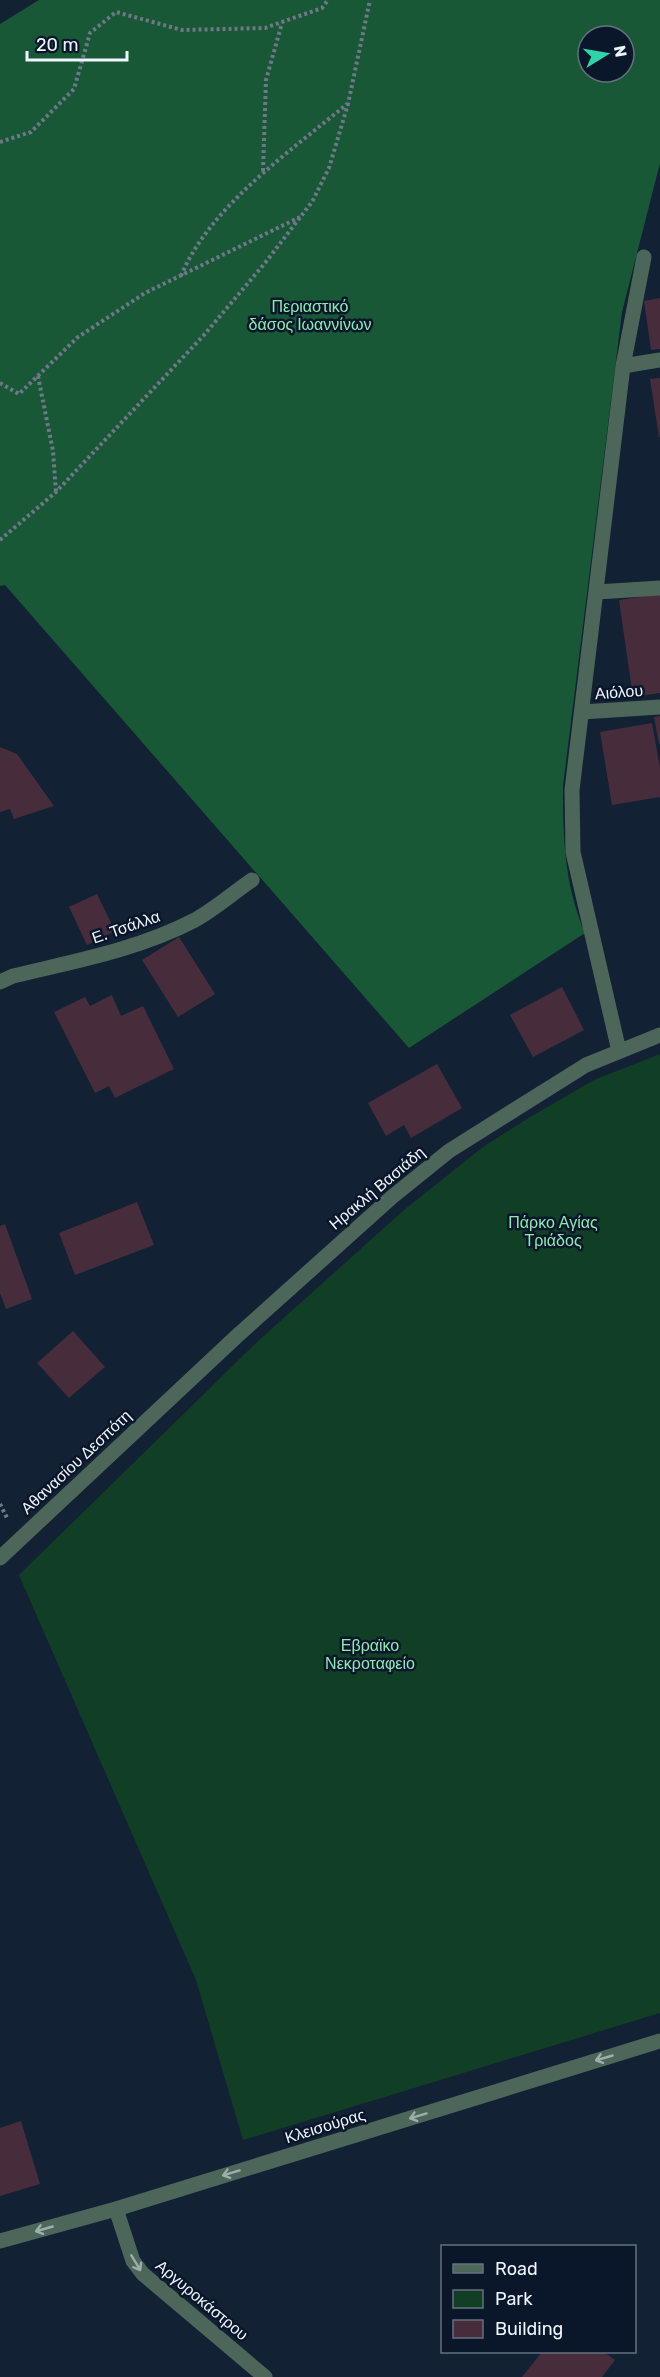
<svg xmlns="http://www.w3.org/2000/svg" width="660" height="2377" font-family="Rubik,sans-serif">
	<rect width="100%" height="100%" fill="#132135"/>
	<path fill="#113f26" d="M660,1054V2013L243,2140L196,1980L19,1575L257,1342L404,1210L483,1147L530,1117L594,1080Z"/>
	<path fill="#195836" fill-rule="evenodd" d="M39,0H660V163L622,312L563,786C563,837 564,884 585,933L409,1048L5,585L0,586V24ZM588,36H624V72H588Z"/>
	<path fill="#472d3b" d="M660,298V349L651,350L644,301Z
		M660,378V437H659L650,379Z
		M660,594V693L633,697L619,600Z
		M660,716V744H659L654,717Z
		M652,723L660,768V797L612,805L600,732Z
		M0,747L17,754L54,806L14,819L10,809L0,812Z
		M97,894L115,931L87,945L69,907Z
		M179,937L215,994L178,1017L142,960Z
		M562,987L584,1030L533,1057L510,1015Z
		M112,995L121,1016L143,1006L174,1069L115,1098L109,1086L95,1093L54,1012L85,997L90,1006Z
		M437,1064L462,1108L411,1138L404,1125L386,1136L368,1103Z
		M137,1202L154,1245L75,1275L59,1233Z
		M5,1224L32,1299L6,1309L0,1293V1226Z
		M73,1331L105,1367L69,1398L37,1363Z
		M21,2121L40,2184L0,2196V2128Z
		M542,2352H604L615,2360L602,2377H522Z"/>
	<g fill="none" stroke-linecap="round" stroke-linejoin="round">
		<path stroke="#6e7888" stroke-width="4" stroke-dasharray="3 3" stroke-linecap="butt" d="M0,142L31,132L74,89L90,33L116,12L182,30L265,28L322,8L328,0
			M263,171L266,80L282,23
			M181,276C209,207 291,151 347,104
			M38,376L53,451L56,492
			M0,383L19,394L78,337L145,293L300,217
			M0,540L56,492L204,335L265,263L312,202L329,168L348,104L370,0
			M0,1504L8,1520"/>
		<path stroke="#4c6759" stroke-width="15" d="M623,366L660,360
			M597,592L660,588
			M582,712L660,707
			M0,982L13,976C75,961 137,950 195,920C215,909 233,893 252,880
			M619,1051L573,852L572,790L623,366L644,257
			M0,1558L237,1336L392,1197L449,1151L586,1065L660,1035
			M116,2209L133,2261L143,2274L265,2377
			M0,2241L116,2209L660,2041"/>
	</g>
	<defs><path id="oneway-shaft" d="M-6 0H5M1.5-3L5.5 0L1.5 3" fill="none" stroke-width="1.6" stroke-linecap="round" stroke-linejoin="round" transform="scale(1.5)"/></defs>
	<g stroke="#9eaeac">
		<use href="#oneway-shaft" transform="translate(604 2058) rotate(164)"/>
		<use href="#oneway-shaft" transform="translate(418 2116) rotate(163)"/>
		<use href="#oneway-shaft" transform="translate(231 2173) rotate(163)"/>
		<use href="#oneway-shaft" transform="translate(44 2229) rotate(164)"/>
		<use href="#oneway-shaft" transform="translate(136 2263) rotate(59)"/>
	</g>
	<g text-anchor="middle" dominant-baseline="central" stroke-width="5" stroke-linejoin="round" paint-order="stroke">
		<g font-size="16" fill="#8fe8b0" stroke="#0a172b">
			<text x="310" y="306">Περιαστικό<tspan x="310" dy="18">δάσος Ιωαννίνων</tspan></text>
			<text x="553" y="1222">Πάρκο Αγίας<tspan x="553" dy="18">Τριάδος</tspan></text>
			<text x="370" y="1645">Εβραϊκο<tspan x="370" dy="18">Νεκροταφείο</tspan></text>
		</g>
		<g font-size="16" fill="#eff5fe" stroke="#0a172b">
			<text transform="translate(619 692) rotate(-4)">Αιόλου</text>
			<text transform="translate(126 927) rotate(-19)">Ε. Τσάλλα</text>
			<text transform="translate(377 1188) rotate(-40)">Ηρακλή Βασιάδη</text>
			<text transform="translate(76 1462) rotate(-43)">Αθανασίου Δεσπότη</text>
			<text transform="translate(325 2126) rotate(-17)">Κλεισούρας</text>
			<text transform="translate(202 2300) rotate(40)">Αργυροκάστρου</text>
		</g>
	</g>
	<rect x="441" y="2245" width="195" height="108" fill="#0a172b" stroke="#66707f" stroke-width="1.5"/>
	<rect x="453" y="2264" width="30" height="9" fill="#4c6759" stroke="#66707f" stroke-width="1.5"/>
	<text x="495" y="2275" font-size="18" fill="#eff5fe">Road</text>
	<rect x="453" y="2290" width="30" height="18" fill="#113f26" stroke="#66707f" stroke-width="1.5"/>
	<text x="495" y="2305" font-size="18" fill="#eff5fe">Park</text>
	<rect x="453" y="2320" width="30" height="18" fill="#472d3b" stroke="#66707f" stroke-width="1.5"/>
	<text x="495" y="2335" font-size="18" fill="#eff5fe">Building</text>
	<g transform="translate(606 54) rotate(79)"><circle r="28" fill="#0a172b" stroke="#66707f" stroke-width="1.5"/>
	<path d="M0-4.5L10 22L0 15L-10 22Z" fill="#2fd4aa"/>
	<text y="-9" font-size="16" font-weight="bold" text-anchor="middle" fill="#eff5fe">N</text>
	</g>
	<path d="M27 51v9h100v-9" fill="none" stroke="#eff5fe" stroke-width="3"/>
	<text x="36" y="51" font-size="18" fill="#eff5fe" stroke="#0a172b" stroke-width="4.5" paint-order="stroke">20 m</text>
</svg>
